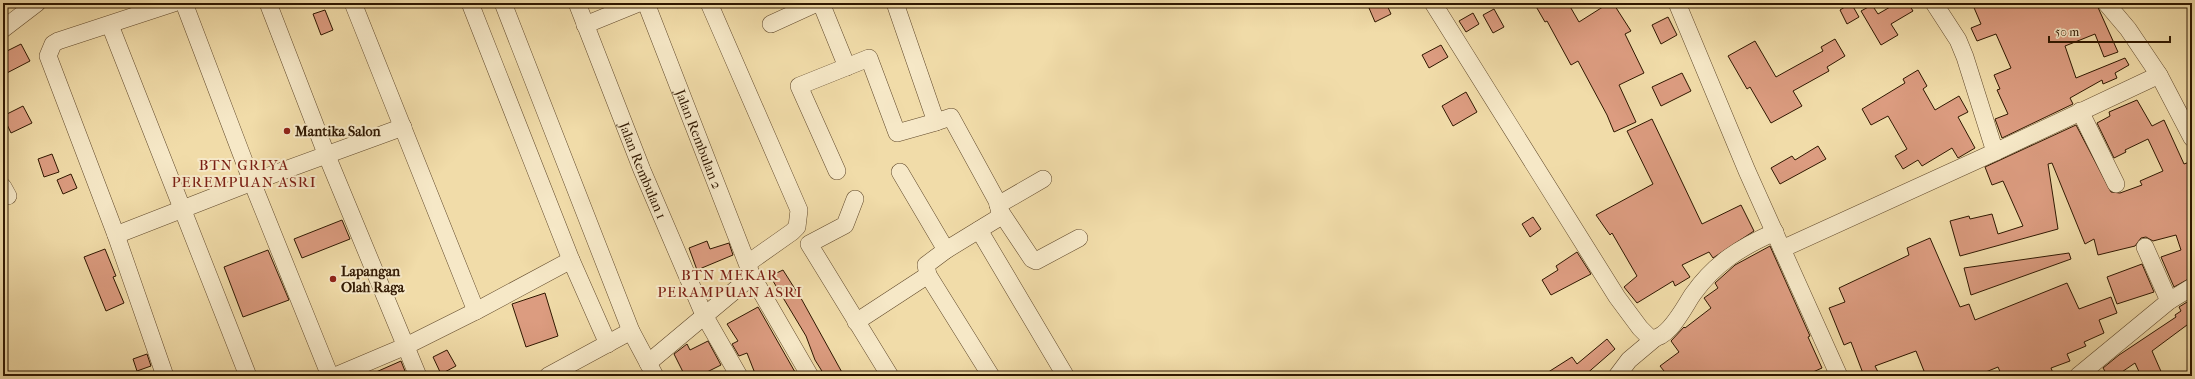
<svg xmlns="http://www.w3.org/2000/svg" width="2195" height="379" font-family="'IM FELL French Canon',serif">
	<rect width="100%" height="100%" fill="#f1dca9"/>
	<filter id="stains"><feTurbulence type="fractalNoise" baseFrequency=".005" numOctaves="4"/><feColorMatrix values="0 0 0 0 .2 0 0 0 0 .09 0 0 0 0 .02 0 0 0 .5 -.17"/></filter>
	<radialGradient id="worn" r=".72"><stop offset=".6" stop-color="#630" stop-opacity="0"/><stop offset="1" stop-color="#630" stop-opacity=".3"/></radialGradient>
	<path fill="#dc9c80" stroke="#2f1700" d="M1379,3H1386L1391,14L1375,22L1369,8Z
		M1534,3H1568L1579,22L1609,3H1613L1631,31L1625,34L1644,73L1619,85L1636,122L1614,132L1607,115L1578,61L1571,65L1547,21L1545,22Z
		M1851,3L1859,17L1847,24L1840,10Z
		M1897,3H1908L1913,11L1891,24L1898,35L1881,45L1861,11L1872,5L1878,14Z
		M1972,3H2096L2118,52L2104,57L2095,34L2065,46L2076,78L2125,58L2129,65L2115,73L2117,78L2103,84L2102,80L2070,98L2073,104L2002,138L1995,119L2008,114L1997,90L2000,89L1994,75L2011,68L1996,34L1977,41L1971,28L1981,24Z
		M1494,9L1504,27L1493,33L1483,15Z
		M325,10L333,30L321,35L313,14Z
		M1473,13L1479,24L1466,32L1459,21Z
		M1668,17L1677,35L1661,44L1652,25Z
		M1835,39L1845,56L1827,67L1829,71L1793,91L1802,106L1771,123L1750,87L1747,89L1728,56L1755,41L1776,77L1823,51L1821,47Z
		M21,44L30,61L3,75V53Z
		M1441,45L1448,57L1429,68L1422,55Z
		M1918,70L1927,86L1923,89L1935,110L1959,96L1968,112L1958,117L1975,148L1958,158L1952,148L1922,166L1918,160L1903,169L1895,156L1907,149L1888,116L1871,125L1862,109L1905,83L1903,79Z
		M1682,73L1691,91L1661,106L1652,87Z
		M1466,92L1477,112L1453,126L1442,106Z
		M2137,100L2152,126L2164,120L2184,164L2192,161V277L2174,287L2161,257L2181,250L2176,235L2153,241L2146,237L2141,238L2135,246L2098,255L2094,239L2085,244L2052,163L2048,164L2058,229L1960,256L1950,221L1969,216L1970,219L1992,214L1998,234L2023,226L2003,181L1992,185L1985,167L2076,125L2111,192L2120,193L2142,185L2140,181L2163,171L2148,139L2125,150L2126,152L2114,158L2097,123L2110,116L2109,112Z
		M23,106L32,123L11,133L3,116Z
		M1652,119L1702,224L1741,205L1754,231L1713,258L1709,252L1682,265L1690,277L1675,286L1673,281L1637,303L1624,287L1637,276L1612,233L1610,235L1596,215L1653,184L1627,131Z
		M1818,146L1826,159L1780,184L1771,168L1792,156L1795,160Z
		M52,154L59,172L44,177L38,159Z
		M71,174L77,188L63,194L57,180Z
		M1533,217L1541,229L1530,237L1522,224Z
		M342,220L350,239L302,258L294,239Z
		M1930,238L1960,307L1969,304L1975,320L2067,283L2079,309L2111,297L2117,313L2099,320L2104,333L2084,342L2086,346L2067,354L2070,361L2051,368L2053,373L2044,376H2002L1998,367L1976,376H1926L1916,351L1875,366L1880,376H1864L1851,342L1844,345L1829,308L1845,302L1839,288L1909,255L1907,248Z
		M707,241L710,249L729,243L733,255L697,270L689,248Z
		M1770,246L1810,336L1808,337L1822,368L1804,376H1668L1660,366L1679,352L1671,341L1684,327L1685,328L1711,308L1704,298L1718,288L1715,283L1735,265Z
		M105,249L116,276L113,277L124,303L106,311L84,257Z
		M268,250L289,300L243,317L224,267Z
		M1577,252L1591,274L1551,295L1542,280L1558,270L1556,266Z
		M2069,253L2071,259L1971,295L1964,268Z
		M2142,264L2154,292L2117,304L2107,277Z
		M783,270L802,300L844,376H825L815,360L806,336L770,276Z
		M545,293L558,336L526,347L512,304Z
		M2192,299V336L2187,325L2152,351L2163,376H2141L2135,363L2116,376H2108L2103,368L2119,355L2176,317L2175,315L2181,311L2179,307Z
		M758,307L795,372L787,376H756L747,353L739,356L732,344L738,341L727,324Z
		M1607,339L1615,349L1584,376H1542L1572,357L1577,364Z
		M708,341L721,365L699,376H685L674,354L687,344L690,350Z
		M447,350L456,366L441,374L433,357Z
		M147,354L151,366L137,371L133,359Z
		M401,361L407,376H367Z"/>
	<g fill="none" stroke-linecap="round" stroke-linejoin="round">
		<defs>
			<g id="minor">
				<path d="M184,3L252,182L330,376"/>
				<path d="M268,3L327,156L418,376"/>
				<path d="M353,3L476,311"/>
				<path d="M470,3L571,260L608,344"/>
				<path d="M503,3L631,331L655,376"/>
				<path id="s1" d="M577,3L642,170L704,315L739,376"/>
				<path id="s2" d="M646,3L752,276L810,376"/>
				<path d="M709,3L799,210L797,227L792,232L748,263"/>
				<path d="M821,3L847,67"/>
				<path d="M895,3L936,122L951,117L997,201C999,209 1002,214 995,220L946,250L926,265L928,275L991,376"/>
				<path d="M1433,3L1617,297L1640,328L1650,338C1668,341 1684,307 1693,294C1715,263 1741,247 1775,232"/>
				<path d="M1677,3L1747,171L1839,376"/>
				<path d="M1934,3L1958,40L1965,57L1995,152"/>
				<path d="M2106,3L2128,29L2159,75L2192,138"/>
				<path d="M771,24L817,3"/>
				<path d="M110,25L248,376"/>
				<path d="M585,25L639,3"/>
				<path d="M3,29L37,3"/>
				<path d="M2080,111L2116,184"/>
				<path d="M837,171L799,86L869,58L897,133L936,122"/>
				<path d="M900,172L946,250"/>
				<path d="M3,187L8,196"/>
				<path d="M855,199L845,225L809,244L890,376"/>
				<path d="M998,205L1043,179"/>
				<path d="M1000,211L1032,259L1036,261L1079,238"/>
				<path d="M979,230L1065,375"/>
				<path d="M116,235L252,182L403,127"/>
				<path d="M2145,247L2169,301"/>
				<path d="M1782,249L1995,152L2159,75"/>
				<path d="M856,322L928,275"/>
				<path d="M648,363L752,276"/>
				<path d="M165,376L116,235L48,56L53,44L58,41L174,3"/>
				<path d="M335,376L406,346L476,311L571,260"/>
				<path d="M548,376L631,331"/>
				<path d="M1617,376L1629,360L1654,339"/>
				<path d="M2078,376L2169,301L2192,287"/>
			</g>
		</defs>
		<use href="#minor" stroke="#60482a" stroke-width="18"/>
		<use href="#minor" stroke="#f6e8c7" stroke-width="17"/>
	</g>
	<g fill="#8f2418" stroke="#f6e8c7" stroke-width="1.5">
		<circle cx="287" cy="131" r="4"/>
		<circle cx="333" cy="279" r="4"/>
	</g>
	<g text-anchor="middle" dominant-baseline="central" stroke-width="4" stroke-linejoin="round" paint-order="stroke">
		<g font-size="14" font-weight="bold" fill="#2f1700" stroke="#f6e8c7" text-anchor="start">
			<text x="295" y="131">Mantika Salon</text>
			<text x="341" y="271">Lapangan<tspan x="341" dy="16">Olah Raga</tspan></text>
		</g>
		<g font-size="14" fill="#2f1700" stroke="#f6e8c7">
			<text stroke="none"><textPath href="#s2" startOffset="146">Jalan Rembulan 2</textPath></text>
			<text stroke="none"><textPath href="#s1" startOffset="180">Jalan Rembulan 1</textPath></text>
		</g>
		<g font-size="15" letter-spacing="1" fill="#7a1f14" stroke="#f6e8c7">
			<text x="244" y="165">BTN GRIYA<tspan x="244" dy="17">PEREMPUAN ASRI</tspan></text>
			<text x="730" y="275">BTN MEKAR<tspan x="730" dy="17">PERAMPUAN ASRI</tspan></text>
		</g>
	</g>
	<rect width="2195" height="379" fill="none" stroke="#f1dca9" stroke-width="16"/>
	<rect x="4" y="4" width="2187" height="371" fill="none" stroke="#2f1700" stroke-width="2"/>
	<rect x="8" y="8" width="2179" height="363" fill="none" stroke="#2f1700"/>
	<path d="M2049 36v6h121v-6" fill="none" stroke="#2f1700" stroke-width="2"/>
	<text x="2055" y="36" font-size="12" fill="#2f1700" stroke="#f6e8c7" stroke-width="3" paint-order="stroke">50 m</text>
	<rect width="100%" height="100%" filter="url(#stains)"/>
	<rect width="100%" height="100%" fill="url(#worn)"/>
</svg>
